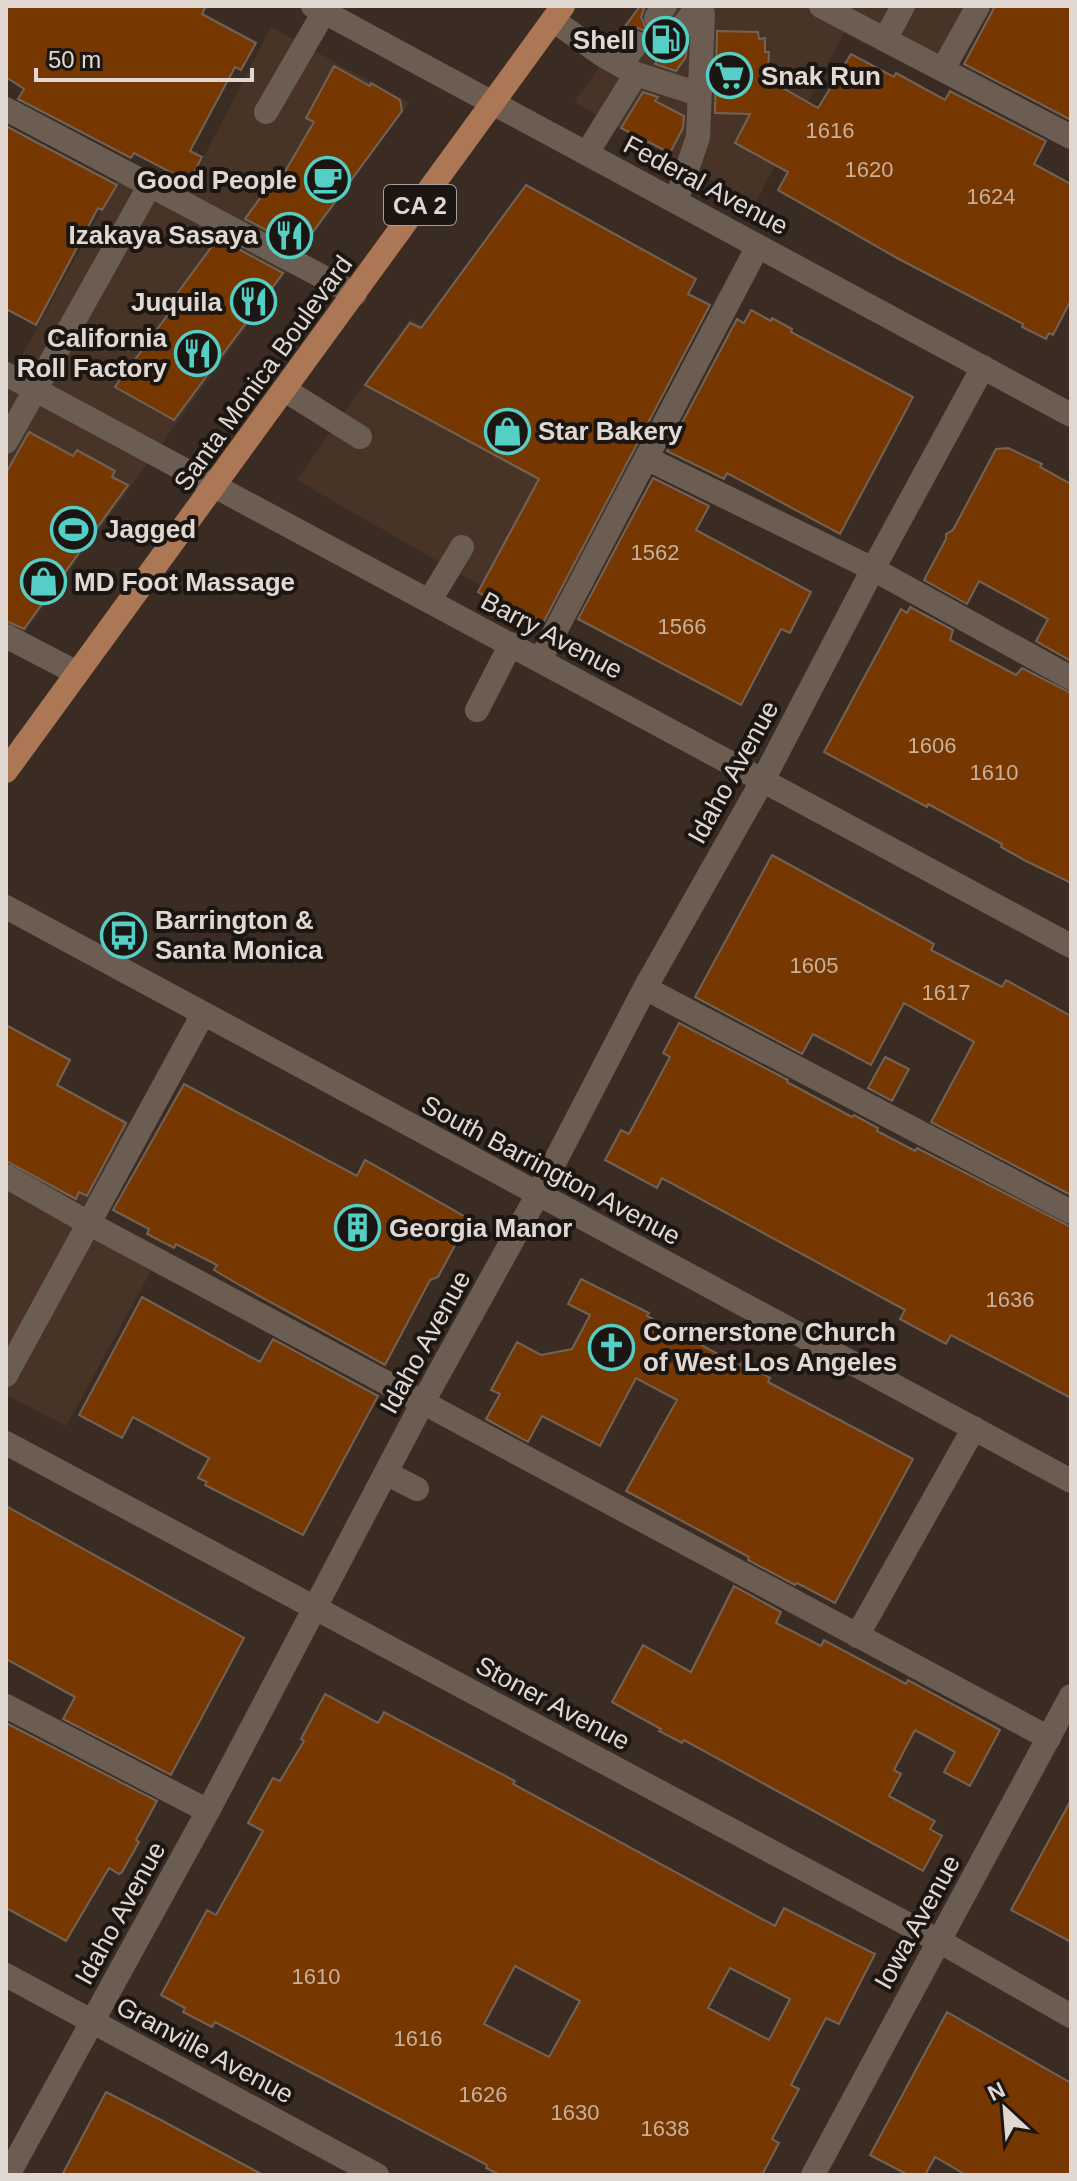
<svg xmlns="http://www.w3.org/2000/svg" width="1077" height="2181" font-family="Helvetica,sans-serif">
	<rect width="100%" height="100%" fill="#3a2c23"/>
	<path fill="#473427" d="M644,6H993L948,86L844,33L755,204L574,102Z
		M271,27L409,103L6,658V385L128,161L186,191Z
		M410,319L649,445L555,629L297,480Z
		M6,1059L131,1123L74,1226L151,1271L66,1426L6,1395Z"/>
	<path fill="#763800" stroke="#726359" stroke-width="2" fill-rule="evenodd" d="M6,6H206L202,14L256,43L241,70L235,67L190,151L202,157L189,182L134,153L131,158L18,99L24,89L6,77Z
		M640,6L644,9L641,17L646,29L653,33L662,32L663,39L674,48L687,44L686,57L676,71L655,64L658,59L649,52L651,38L646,31L638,28L631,30L624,35L621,32Z
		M995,6H1071V120L964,64Z
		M717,31L758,32L759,39L765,38V52H769L768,70H774V83L818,108L851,54L894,77L896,73L945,100L950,91L1046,141L1034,164L1071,184V300L1053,335L1049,333L1046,339L1022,327L1023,324L897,258L778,190L788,172L735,143L750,114L715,113Z
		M334,66L370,86L371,83L400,100L402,111L301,248L245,219L271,183L276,187L314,122L306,118Z
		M643,92L658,97L655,101L684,116L683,128L670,153L621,128Z
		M6,126L117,185L102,210L98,208L36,325L6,309Z
		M526,185L696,279L688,294L710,305L541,627L478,592L539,479L365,385L410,323L421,328Z
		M218,238L283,273L174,420L115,387L180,298L176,295Z
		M751,310L771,321L772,318L792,329L791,332L913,397L840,534L727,473L724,479L667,451L737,319L744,323Z
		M29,432L73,456L77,450L115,471L112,477L128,485L24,629L6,621V473Z
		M1008,448L1042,464L1040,467L1071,484V661L1036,641L1048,619L979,581L967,604L924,580L946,539V534L953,530L996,449Z
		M653,478L709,506L696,530L811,592L790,633L781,629L741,705L578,619Z
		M910,607L953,630L950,640L1016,675L1022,668L1071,693V883L1026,861L1001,847L1002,844L928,804L927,807L824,752L901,609L907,613Z
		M772,855L934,944L931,950L1002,987L1006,980L1071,1016V1195L931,1122L974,1042L904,1003L871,1065L813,1034L802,1054L695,997Z
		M679,1023L788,1080L787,1082L852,1117L854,1115L878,1128L877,1131L915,1151L917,1148L1071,1227V1398L951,1335L946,1344L900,1319L905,1310L662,1178L657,1188L605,1160L621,1130L629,1134L670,1057L663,1053Z
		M6,1025L70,1060L57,1085L126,1123L87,1196L79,1192L76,1199L6,1161Z
		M885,1057L909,1069L892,1101L868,1088Z
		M184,1084L357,1176L365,1160L469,1219L438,1277L430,1280L385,1365L241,1286L214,1270L217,1265L176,1244L174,1248L147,1234L149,1229L113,1210Z
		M581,1279L649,1313L647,1316L740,1366L742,1362L770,1378L768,1382L913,1459L835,1603L797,1583L795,1585L748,1560L749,1557L626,1491L677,1400L636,1378L600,1446L542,1416L528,1442L486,1419L500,1394L491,1390L517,1342L541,1355L572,1349L590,1315L568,1304Z
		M142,1297L260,1362L273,1339L378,1396L303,1535L205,1485L207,1482L198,1478L209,1458L133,1417L122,1438L79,1415Z
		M6,1506L244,1638L171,1775L63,1719L75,1697L6,1659Z
		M734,1586L781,1612L776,1623L821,1646L824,1640L906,1684L908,1680L1000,1730L970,1786L944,1772L955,1752L915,1730L894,1770L901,1774L889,1796L935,1821L930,1829L942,1836L923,1871L684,1740L682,1743L659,1731L661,1729L612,1702L643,1645L691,1672Z
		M325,1694L378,1723L384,1712L515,1781L513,1784L775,1926L784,1908L875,1954L839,2024L826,2018L791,2085L799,2089L772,2139L779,2143L762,2175H500L486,2168L487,2165L215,2022L212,2027L183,2012L185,2008L161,1995L207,1910L216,1915L263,1831L248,1823L273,1778L280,1781L304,1741L301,1739ZM515,1966L580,2001L549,2057L484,2024ZM730,1968L790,1999L769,2040L708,2008Z
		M6,1723L157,1801L136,1840L139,1842L122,1872L119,1874L109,1868L66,1941L6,1908Z
		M1071,1800V1942L1011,1910Z
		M947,2012L1071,2083V2175H966L935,2157L925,2175H908L870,2155Z
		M106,2092L159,2119L263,2175H62Z"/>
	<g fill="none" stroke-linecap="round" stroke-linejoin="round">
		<path stroke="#53463d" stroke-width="24" stroke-dasharray="24 12" stroke-linecap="butt" d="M656,57L677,33"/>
		<path stroke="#6c5d53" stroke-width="24" d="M313,6L1071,415
			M821,6L1071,137
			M656,18L665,6
			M553,20L601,54L636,74L587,153
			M677,33L697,8
			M885,40L903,6
			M620,65L637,43
			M943,69L978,6
			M636,74L699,94
			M6,109L355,294
			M266,112L324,12
			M676,201L698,137L703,14L694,6
			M6,374L1071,946
			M285,390L360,437
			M6,442L150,185
			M648,459L873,569L1071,678
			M430,600L462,547
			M6,636L77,673
			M540,660L758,246
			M477,710L511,644
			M6,907L1071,1481
			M645,988L1071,1212
			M6,1176L90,1224L1049,1738
			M6,1375L203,1014
			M6,1443L939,1941L1071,2016
			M386,1473L417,1489
			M857,1636L974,1428
			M6,1706L208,1811
			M6,1975L377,2175
			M8,2175L208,1811L423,1402L538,1194L645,988L763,780L873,569L983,367
			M813,2175L1071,1696"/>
		<path stroke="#ab7754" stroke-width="24" d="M6,771L563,6"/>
	</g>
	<defs>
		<symbol id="fuel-ring" viewBox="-11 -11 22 22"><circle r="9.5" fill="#1c1612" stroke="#55cec5" stroke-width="1.5"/><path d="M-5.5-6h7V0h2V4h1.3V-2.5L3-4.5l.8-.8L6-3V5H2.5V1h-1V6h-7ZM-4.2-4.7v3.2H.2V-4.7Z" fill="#55cec5"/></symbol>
		<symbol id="supermarket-ring" viewBox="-11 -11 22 22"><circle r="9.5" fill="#1c1612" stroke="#55cec5" stroke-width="1.5"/><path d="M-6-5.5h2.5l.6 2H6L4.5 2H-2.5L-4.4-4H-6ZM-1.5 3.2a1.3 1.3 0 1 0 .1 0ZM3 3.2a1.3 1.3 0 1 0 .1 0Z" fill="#55cec5"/></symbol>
		<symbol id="cafe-ring" viewBox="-11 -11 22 22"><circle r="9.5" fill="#1c1612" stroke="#55cec5" stroke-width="1.5"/><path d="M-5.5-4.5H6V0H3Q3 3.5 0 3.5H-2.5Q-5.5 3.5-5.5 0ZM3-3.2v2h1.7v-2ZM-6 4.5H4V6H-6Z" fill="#55cec5"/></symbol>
		<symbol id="restaurant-ring" viewBox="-11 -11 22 22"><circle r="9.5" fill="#1c1612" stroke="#55cec5" stroke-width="1.5"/><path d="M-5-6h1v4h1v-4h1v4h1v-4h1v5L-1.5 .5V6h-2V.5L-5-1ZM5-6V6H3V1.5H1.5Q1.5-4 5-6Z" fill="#55cec5"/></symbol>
		<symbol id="shop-ring" viewBox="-11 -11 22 22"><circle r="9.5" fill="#1c1612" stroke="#55cec5" stroke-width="1.5"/><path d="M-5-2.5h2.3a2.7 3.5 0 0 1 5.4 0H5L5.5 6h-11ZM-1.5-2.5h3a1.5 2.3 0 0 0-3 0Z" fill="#55cec5"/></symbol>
		<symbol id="stadium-ring" viewBox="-11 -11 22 22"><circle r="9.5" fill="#1c1612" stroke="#55cec5" stroke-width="1.5"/><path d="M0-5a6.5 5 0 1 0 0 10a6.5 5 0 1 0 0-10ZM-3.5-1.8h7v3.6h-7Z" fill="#55cec5"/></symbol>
		<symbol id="bus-ring" viewBox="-11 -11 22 22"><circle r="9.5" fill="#1c1612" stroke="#55cec5" stroke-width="1.5"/><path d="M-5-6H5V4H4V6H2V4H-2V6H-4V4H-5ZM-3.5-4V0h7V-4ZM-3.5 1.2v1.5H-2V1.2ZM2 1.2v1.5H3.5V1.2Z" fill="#55cec5"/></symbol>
		<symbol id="building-ring" viewBox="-11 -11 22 22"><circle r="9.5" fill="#1c1612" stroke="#55cec5" stroke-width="1.5"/><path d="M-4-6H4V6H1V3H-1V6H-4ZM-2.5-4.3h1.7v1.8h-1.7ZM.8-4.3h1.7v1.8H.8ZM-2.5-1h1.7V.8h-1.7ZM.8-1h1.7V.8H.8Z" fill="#55cec5"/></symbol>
		<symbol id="church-ring" viewBox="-11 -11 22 22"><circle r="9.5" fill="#1c1612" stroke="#55cec5" stroke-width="1.5"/><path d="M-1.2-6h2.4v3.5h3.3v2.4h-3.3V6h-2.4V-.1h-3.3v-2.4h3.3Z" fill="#55cec5"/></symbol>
	</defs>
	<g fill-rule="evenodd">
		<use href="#fuel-ring" x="640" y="14" width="51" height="51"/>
		<use href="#supermarket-ring" x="704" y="50" width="51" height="51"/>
		<use href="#cafe-ring" x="302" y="154" width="51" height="51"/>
		<use href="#restaurant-ring" x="264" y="210" width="51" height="51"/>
		<use href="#restaurant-ring" x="228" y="276" width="51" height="51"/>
		<use href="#restaurant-ring" x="172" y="328" width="51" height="51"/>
		<use href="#shop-ring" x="482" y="406" width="51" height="51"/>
		<use href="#stadium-ring" x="48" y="504" width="51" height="51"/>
		<use href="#shop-ring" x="18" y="556" width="51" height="51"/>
		<use href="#bus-ring" x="98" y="910" width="51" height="51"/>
		<use href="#building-ring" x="332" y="1202" width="51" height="51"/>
		<use href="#church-ring" x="586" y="1322" width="51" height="51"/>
	</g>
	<g text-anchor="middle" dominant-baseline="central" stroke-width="8" stroke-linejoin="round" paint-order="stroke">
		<g font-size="22" fill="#c6b09e">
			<text x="830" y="130">1616</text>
			<text x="869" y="169">1620</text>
			<text x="991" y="196">1624</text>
			<text x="655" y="552">1562</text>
			<text x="682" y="626">1566</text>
			<text x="932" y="745">1606</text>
			<text x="994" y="772">1610</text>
			<text x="814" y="965">1605</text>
			<text x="946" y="992">1617</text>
			<text x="1010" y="1299">1636</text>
			<text x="316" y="1976">1610</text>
			<text x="418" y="2038">1616</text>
			<text x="483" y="2094">1626</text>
			<text x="575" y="2112">1630</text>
			<text x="665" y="2128">1638</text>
		</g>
		<rect fill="#1c1612" stroke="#a69e98" stroke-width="2" x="384" y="185" width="72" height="40" rx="6"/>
		<g font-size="24" font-weight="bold" fill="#e1d8d2">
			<text x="420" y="205">CA 2</text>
		</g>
		<g font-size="26" font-weight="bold" fill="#e1d8d2" stroke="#1c1612" text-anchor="start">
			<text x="635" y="40" text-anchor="end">Shell</text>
			<text x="761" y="76">Snak Run</text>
			<text x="297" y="180" text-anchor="end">Good People</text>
			<text x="258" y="235" text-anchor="end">Izakaya Sasaya</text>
			<text x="222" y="302" text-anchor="end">Juquila</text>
			<text x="167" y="338" text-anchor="end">California<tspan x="167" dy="30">Roll Factory</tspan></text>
			<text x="538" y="431">Star Bakery</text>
			<text x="105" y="529">Jagged</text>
			<text x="74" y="582">MD Foot Massage</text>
			<text x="155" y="920">Barrington &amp;<tspan x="155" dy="30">Santa Monica</tspan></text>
			<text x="389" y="1228">Georgia Manor</text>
			<text x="643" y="1332">Cornerstone Church<tspan x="643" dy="30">of West Los Angeles</tspan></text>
		</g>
		<g font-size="26" fill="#e1d8d2" stroke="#1c1612">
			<text transform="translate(706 185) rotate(28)">Federal Avenue</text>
			<text transform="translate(263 373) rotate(-54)">Santa Monica Boulevard</text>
			<text transform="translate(552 635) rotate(28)">Barry Avenue</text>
			<text transform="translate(733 772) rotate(-61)">Idaho Avenue</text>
			<text transform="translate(551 1170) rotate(28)">South Barrington Avenue</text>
			<text transform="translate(425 1342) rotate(-61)">Idaho Avenue</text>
			<text transform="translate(553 1703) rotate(28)">Stoner Avenue</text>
			<text transform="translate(120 1913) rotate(-61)">Idaho Avenue</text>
			<text transform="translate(917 1922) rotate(-61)">Iowa Avenue</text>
			<text transform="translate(205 2050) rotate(28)">Granville Avenue</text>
		</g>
	</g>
	<rect width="1077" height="2181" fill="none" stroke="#e1d8d2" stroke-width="16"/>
	<g transform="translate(1005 2109) rotate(334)" stroke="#1c1612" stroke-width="6" paint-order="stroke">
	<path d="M0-6L14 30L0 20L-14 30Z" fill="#e1d8d2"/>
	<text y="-12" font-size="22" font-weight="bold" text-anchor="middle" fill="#e1d8d2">N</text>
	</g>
	<path d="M36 68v12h216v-12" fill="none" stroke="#e1d8d2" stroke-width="4"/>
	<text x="48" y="68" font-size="24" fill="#e1d8d2" stroke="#1c1612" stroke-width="6" paint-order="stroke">50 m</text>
</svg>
